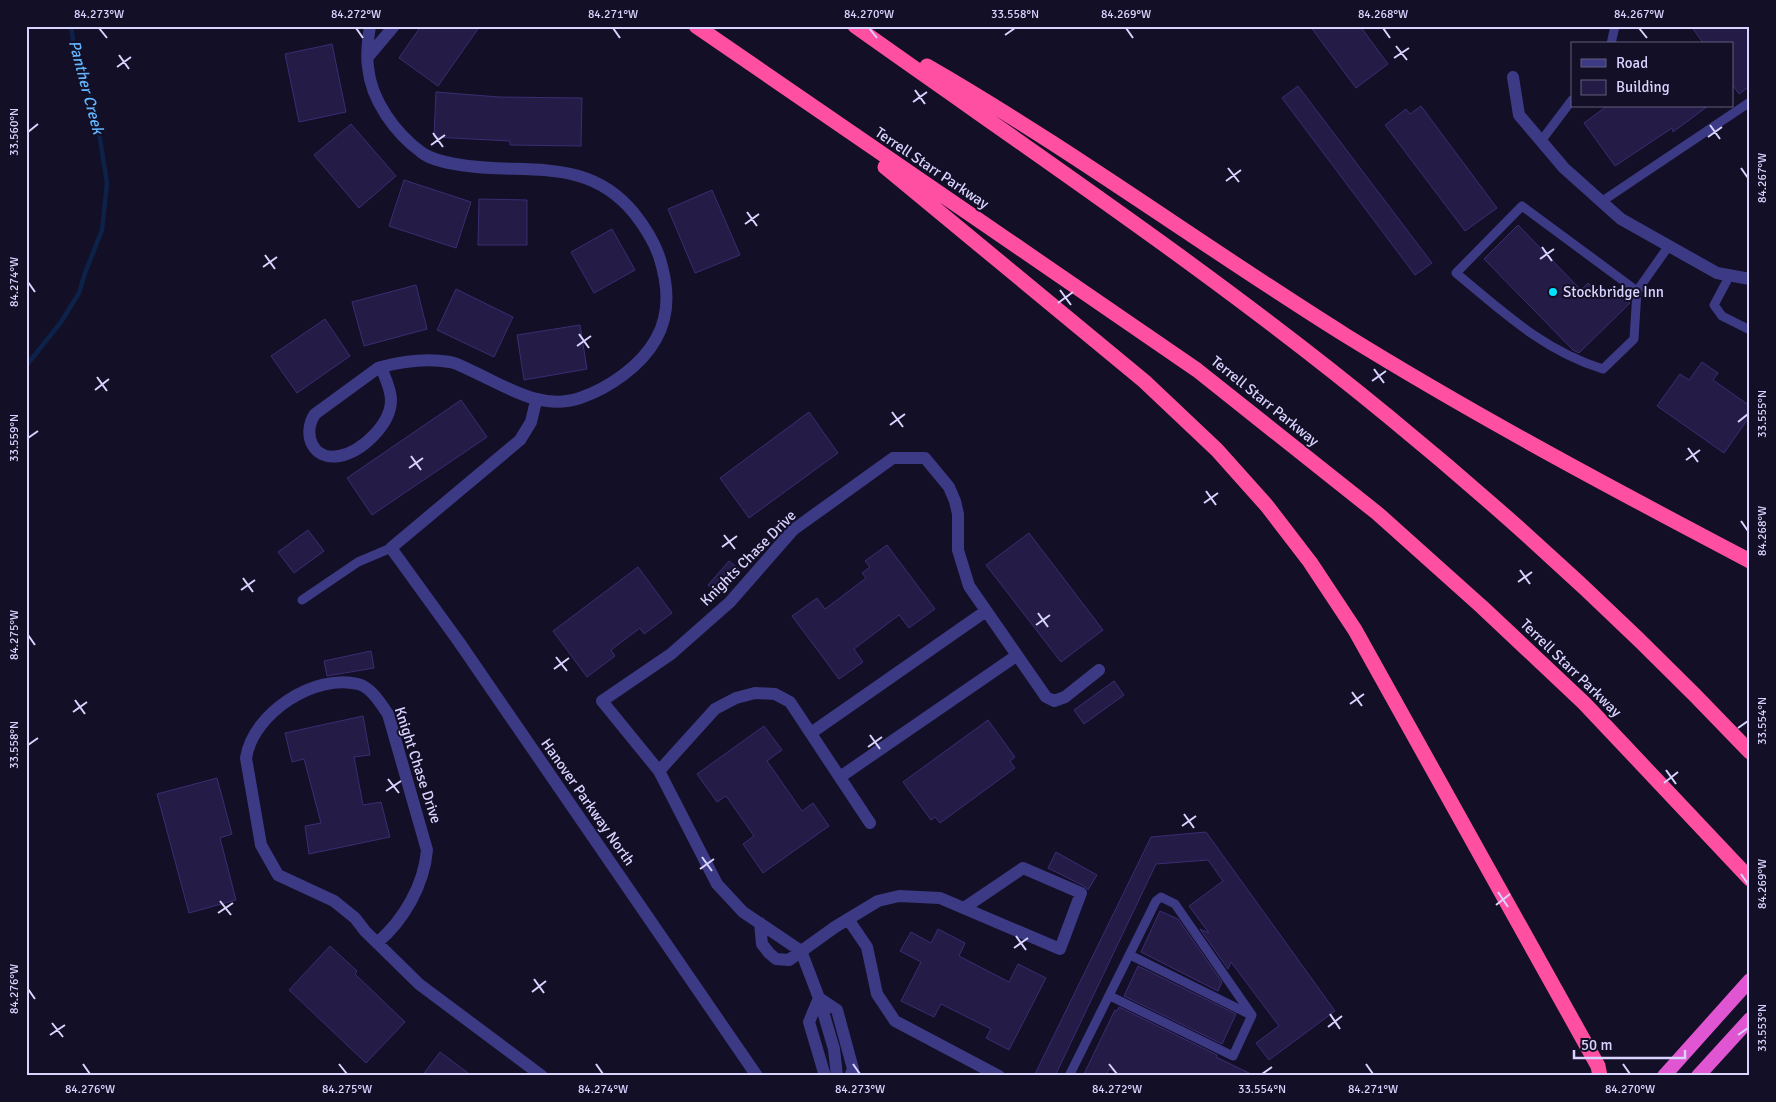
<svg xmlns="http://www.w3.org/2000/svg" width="1776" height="1102" font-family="Signika,sans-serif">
	<rect width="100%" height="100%" fill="#130f26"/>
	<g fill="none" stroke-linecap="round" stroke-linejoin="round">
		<path stroke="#0c2248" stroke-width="4.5" d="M26,366L61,322L79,293L85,273L102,230L107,183L95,107L76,60L71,26"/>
	</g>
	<path fill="#241b47" stroke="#3b2d73" d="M421,26H480L438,86L399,58Z
		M1310,26H1360L1388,64L1356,88Z
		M1691,26H1750V86L1739,94L1732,84V44H1704Z
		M332,44L346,112L299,122L285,54Z
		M1298,86L1432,263L1415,275L1282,98Z
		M436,92L499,97L582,98L581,146L510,145V141L434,137Z
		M1421,106L1497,208L1465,231L1385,125L1406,109L1410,114Z
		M1607,106H1708L1673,132L1672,128L1615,166L1584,123Z
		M351,124L396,176L359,208L314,155Z
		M404,180L471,202L456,248L389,226Z
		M712,190L740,255L695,273L668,209Z
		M479,199L527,200V245H478Z
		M1518,225L1581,290L1588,283L1603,298L1614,287L1630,303L1579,353L1573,350L1484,259Z
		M612,229L635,270L594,293L571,252Z
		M416,285L427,329L364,346L352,302Z
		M456,289L513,317L494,357L437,330Z
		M325,319L350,356L297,393L271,356Z
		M580,325L587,369L524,380L517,335Z
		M1702,362L1718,373L1713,380L1750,406V416L1724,453L1657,406L1680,374L1689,380Z
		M461,400L487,437L372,515L347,478Z
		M809,412L838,453L749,518L720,478Z
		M308,530L324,551L294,573L278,552Z
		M1029,533L1103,630L1061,662L986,565Z
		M887,545L935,609L909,628L899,615L854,649L863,662L839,679L792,616L817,598L825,609L841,597L866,578L862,573L870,567L865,561Z
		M729,561L739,569L718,594L708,585Z
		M638,567L672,613L644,634L640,628L611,650L615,656L587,677L553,631Z
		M371,651L374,668L327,676L324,661Z
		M1114,681L1124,695L1084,724L1074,710Z
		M363,716L370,755L354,757L363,805L381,802L390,837L309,854L305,826L321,823L304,759L292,762L285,733Z
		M988,720L1015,757L1010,761L1015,768L940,823L935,817L931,820L903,782Z
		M764,726L782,750L767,761L802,811L813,803L829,826L763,873L743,844L754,836L726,796L717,802L697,774Z
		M217,778L232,834L220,838L236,900L189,913L157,794Z
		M1206,832L1335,1011L1269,1060L1256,1043L1279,1026L1231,962L1228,969L1200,929L1209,933L1189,906L1223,881L1208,860L1156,864L1055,1076H1034L1151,837Z
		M1056,852L1097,875L1088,890L1084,886L1048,868Z
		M1160,911L1178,919L1222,982L1218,991L1141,952Z
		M938,929L965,943L959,956L1009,982L1018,964L1046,978L1009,1050L986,1038L991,1029L941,1004L934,1017L901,1001L921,962L900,951L911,932L931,943Z
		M330,946L357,971L355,974L405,1022L366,1063L289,990Z
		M1138,966L1236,1014L1222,1044L1124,996Z
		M1119,1007L1217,1055L1216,1057L1255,1076H1123L1109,1069L1106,1076H1083L1115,1010L1117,1011Z
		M440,1052L472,1076H422Z"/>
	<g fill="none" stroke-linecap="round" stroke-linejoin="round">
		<path stroke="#3d3a85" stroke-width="9" d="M1611,44L1615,26
			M1541,141L1572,100
			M1601,202L1750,102
			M1730,275L1714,305L1722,316L1750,330
			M1637,291L1522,206L1456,273C1503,312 1544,351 1603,369L1634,339L1637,291L1668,247
			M302,600L358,562L391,548
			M1130,955L1249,1014
			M1069,1076L1156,901L1161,897L1175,904L1252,1015L1233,1056L1110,996"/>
		<path stroke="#3d3a85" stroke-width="12" d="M370,26C368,39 366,54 368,67C371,100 395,133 421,152C432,161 453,164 468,166C530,174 588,157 634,213C645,227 653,239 659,256C668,284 671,312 656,339C641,366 609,388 580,398C541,411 507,387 472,371C465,368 457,363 450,362C427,358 403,361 381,367L378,368L315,414C302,433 312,461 339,456C362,452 391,424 391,400C391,389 385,378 381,367
			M368,57L394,26
			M1513,77L1519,115L1564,168L1621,219L1717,273L1750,279
			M536,401L531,422L520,440L391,548L459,642L757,1076
			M811,733L986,611
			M659,771L715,709L736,698L755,693L775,694L790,702L870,823
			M840,777L1016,656
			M848,919L867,947L877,994L895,1021L999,1076
			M760,923L762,944L769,953L776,959L789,960L835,927L878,901L899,896L940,898L1060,949L1081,893L1023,868L964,908
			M377,943C404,920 424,885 427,850L388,714C381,704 371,687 358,684C315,673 253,713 246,758L261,845L278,875L334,901L355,918L365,931L419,984L542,1076
			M819,998L837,1010L853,1069L850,1076
			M819,998L809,1022L825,1076
			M837,1076L834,1049L819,998L801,951L743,912L717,884L659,771L602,701L671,654L730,602L793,530L893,458H925L949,487L955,501L958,514V550L969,586L1046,697L1054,701L1065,697L1099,670"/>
		<path stroke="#e055d1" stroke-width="14" d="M1664,1076L1750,980
			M1698,1076L1750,1019"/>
		<path stroke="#ff4fa3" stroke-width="15" d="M696,26L1197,370L1377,513L1482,607L1584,703L1750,879
			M855,26C1035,154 1219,277 1389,417C1516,521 1637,633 1750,752
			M927,66C1071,149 1204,247 1345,335C1476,416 1613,489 1750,561
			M885,167L1144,381L1217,450L1267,506L1310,562L1355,630L1598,1066L1600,1076"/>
	</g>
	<path fill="none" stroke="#d9d4ff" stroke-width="2" d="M99,28L107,38M356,28L363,38M613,28L620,38M869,28L877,38M1126,28L1133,38M1383,28L1390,38M1639,28L1647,38M1005,35L1015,28M1396,46L1407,60M119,55L129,69M1394,58L1409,48M117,67L131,57M915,90L925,104M913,102L927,92M1710,125L1720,139M28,132L38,124M433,133L443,147M1708,137L1722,127M431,145L445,135M1228,168L1239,182M1741,168L1748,178M1226,181L1241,170M747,212L757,226M745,224L759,214M1542,247L1552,261M265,255L275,269M1540,259L1554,249M263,267L277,257M28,282L35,292M1060,290L1071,305M1058,303L1073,292M579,334L589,348M577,346L591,336M1374,369L1384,383M97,377L107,391M1372,381L1386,371M95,390L109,379M892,412L903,427M1738,422L1748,414M890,425L905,414M28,438L38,431M1688,448L1698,462M411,456L421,470M1686,460L1700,450M409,468L423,458M1206,491L1216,505M1204,503L1218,493M1741,521L1748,531M724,535L735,549M722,547L737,536M1520,570L1530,584M243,578L253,592M1518,582L1532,572M241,590L255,580M1038,613L1048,627M1036,625L1050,615M28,635L35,645M556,657L567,671M554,669L569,658M1352,692L1362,706M75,700L85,714M1350,704L1364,694M73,712L87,702M1738,728L1748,721M870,735L880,749M28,745L38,738M868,747L882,737M1666,770L1676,784M388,779L399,793M1664,783L1678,772M386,791L401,781M1184,814L1194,828M1182,826L1196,816M702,857L712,871M700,869L714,859M1741,874L1748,884M1498,892L1508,907M220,901L231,915M1496,905L1510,894M218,913L233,903M1016,936L1026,950M1014,948L1028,938M534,979L544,993M28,989L35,999M532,992L546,981M1330,1014L1340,1029M52,1023L63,1037M1328,1027L1342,1016M50,1035L65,1025M1738,1035L1748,1028M83,1064L90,1074M339,1064L347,1074M596,1064L603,1074M853,1064L860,1074M1109,1064L1117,1074M1366,1064L1373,1074M1623,1064L1630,1074M1262,1074L1272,1067"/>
	<circle fill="#00e5ff" stroke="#130f26" stroke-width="2" cx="1553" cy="292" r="5"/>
	<g text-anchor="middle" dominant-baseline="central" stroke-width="4" stroke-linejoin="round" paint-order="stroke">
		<g font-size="15" fill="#d9d4ff" stroke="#130f26">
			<text transform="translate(932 168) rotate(34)">Terrell Starr Parkway</text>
			<text transform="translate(1265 401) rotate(39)">Terrell Starr Parkway</text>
			<text transform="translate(748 558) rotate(-45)">Knights Chase Drive</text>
			<text transform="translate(1571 668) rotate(44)">Terrell Starr Parkway</text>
			<text transform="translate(418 765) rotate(72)">Knight Chase Drive</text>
			<text transform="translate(588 802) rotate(55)">Hanover Parkway North</text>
		</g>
		<g font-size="15" fill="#d9d4ff" stroke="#130f26" text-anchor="start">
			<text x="1563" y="292">Stockbridge Inn</text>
		</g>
		<g font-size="16" font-style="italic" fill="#62b6ff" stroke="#130f26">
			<text transform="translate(86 87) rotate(75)">Panther Creek</text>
		</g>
	</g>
	<rect width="1776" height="1102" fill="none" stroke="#130f26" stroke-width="55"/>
	<rect x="1571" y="42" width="162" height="65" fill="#130f26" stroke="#625e7d"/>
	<rect x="1581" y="59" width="25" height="8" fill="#3d3a85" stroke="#625e7d"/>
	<text x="1616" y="68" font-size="15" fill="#d9d4ff">Road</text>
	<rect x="1581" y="80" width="25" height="15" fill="#241b47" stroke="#625e7d"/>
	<text x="1616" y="92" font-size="15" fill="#d9d4ff">Building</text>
	<path d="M1574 1050v8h111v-8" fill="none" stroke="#d9d4ff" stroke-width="2.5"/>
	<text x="1581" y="1050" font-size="15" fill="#d9d4ff" stroke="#130f26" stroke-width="4" paint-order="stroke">50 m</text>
	<rect x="28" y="28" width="1720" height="1046" fill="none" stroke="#d9d4ff" stroke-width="2"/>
	<g font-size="12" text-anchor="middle" fill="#d9d4ff">
		<text x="99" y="18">84.273°W</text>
		<text x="356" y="18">84.272°W</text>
		<text x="613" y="18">84.271°W</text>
		<text x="869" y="18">84.270°W</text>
		<text x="1015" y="18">33.558°N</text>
		<text x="1126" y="18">84.269°W</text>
		<text x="1383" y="18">84.268°W</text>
		<text x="1639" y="18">84.267°W</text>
		<text transform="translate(14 132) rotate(-90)" y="4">33.560°N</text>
		<text transform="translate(1762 178) rotate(-90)" y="4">84.267°W</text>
		<text transform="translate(14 282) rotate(-90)" y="4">84.274°W</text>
		<text transform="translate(1762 414) rotate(-90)" y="4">33.555°N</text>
		<text transform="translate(14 438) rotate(-90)" y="4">33.559°N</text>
		<text transform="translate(1762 531) rotate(-90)" y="4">84.268°W</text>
		<text transform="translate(14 635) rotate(-90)" y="4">84.275°W</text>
		<text transform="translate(1762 721) rotate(-90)" y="4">33.554°N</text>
		<text transform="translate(14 745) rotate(-90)" y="4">33.558°N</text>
		<text transform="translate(1762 884) rotate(-90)" y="4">84.269°W</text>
		<text transform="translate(14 989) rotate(-90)" y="4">84.276°W</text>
		<text transform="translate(1762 1028) rotate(-90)" y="4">33.553°N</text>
		<text x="90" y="1093">84.276°W</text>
		<text x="347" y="1093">84.275°W</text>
		<text x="603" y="1093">84.274°W</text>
		<text x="860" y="1093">84.273°W</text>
		<text x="1117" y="1093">84.272°W</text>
		<text x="1262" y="1093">33.554°N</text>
		<text x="1373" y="1093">84.271°W</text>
		<text x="1630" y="1093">84.270°W</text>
	</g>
</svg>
